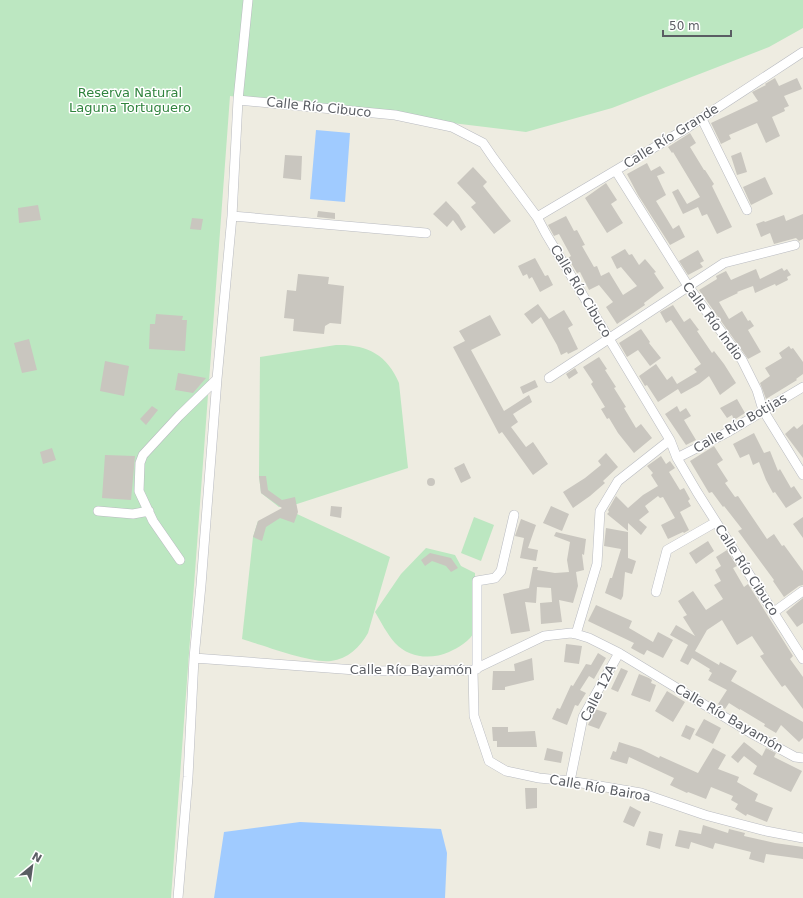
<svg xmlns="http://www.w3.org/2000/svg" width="803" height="898" font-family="'DejaVu Sans',sans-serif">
	<rect width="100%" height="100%" fill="#eeece1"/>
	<path fill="#bce7c1" d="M0,0H803V28L769,47L612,108L526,132L230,96L171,898H0Z
		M336,345C366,344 387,354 399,383L408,468L297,504L279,507L261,493L259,476L260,357Z
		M297,514L390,557L368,633C360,647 348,659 331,661C312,664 262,645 242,639L253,537L258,521Z
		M474,517L494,525L481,561L461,553Z
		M426,548L455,555L461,566L475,573C475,582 477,626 475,631C470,641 458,648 449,652C431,660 409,658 395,643C387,634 381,622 375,612L401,574Z"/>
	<path fill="#a0cbff" d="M316,130L350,133L345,202L310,199Z
		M300,822L441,829L447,853L445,898H214L224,832Z"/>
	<path fill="#c9c6bf" d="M775,78L779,86L797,78L802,89L784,96L789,106L784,108L785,111L772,117L780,136L766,143L757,123L729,135L731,139L721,144L711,123L758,101L752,92L766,85L765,84Z
		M690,133L696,143L690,147L704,170H705L714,184L712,186L732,227L717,234L707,214L702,216L698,207L683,214L672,192L678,189L687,204L700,197L673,152L672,153L668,147Z
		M741,152L747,172L737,175L731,156Z
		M285,155L302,156L301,180L283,178Z
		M647,163L651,171L660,166L665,173L657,176L666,195L656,201L673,229L679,225L685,237L670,245L638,195L627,174Z
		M473,167L487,182L483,186L511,221L494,234L471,207L476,203L457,183Z
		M765,177L773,194L751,205L743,187Z
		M606,183L617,200L611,204L623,223L607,233L585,198Z
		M446,201L459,215L466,227L461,231L453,220L447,227L433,214Z
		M38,205L41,220L19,223L18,208Z
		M318,211L335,213V219L317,217Z
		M803,214V239L799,241L796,238L774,244L770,233L761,237L756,224L764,221L765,222L784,215L786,221Z
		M566,216L574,231L577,230L585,245L582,246L594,267L597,266L601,276L609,272L623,295L637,286L621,267L617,269L611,257L625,249L629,255L632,254L639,265L645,259L656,272L654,273L664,288L644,303L645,305L617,324L606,307L613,302L599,285L589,290L580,272L577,273L568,258L571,256L559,234L554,236L548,225Z
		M192,218L203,219L201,230L190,229Z
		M698,250L704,261L700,263L703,267L688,275L679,261Z
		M535,258L545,276L548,275L553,285L540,292L532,277L529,279L527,274L523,276L518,266Z
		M782,268L784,271L787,269L791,275L787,277L788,280L776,286L775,284L755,293L753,286L737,292L738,293L719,302L729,319L742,311L748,321L750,320L754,326L748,330L761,352L748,359L699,290L717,279L716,276L726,271L731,280L756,269L760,279Z
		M298,274L329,277L328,284L344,286L341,324L330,323L325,326L324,334L293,331L294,319L284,318L287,290L296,291Z
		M538,304L549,319L564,310L573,325L568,328L578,349L568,354L567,352L561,355L557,345L541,317L532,324L524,314Z
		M673,305L684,322L690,318L699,330L697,331L712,353L714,351L724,364L736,383L720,395L709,376L699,384L681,394L678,389L658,402L647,385L645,386L639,376L656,364L667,380L672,376L677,384L697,372L694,369L701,364L671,320L666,323L660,312Z
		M156,314L183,316L182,320H187L185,351L149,349L150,324H155Z
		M490,315L501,335L471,350L504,411L529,395L532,402L513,414L518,422L511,427L526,447L533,442L548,464L533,475L502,432L499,434L453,347L465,341L459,331Z
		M641,329L650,342L649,343L661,358L650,366L638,350L627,357L619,343Z
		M29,339L37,370L22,373L14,343Z
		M789,346L791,349L793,348L803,362V374L796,379L797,380L766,399L760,383L770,376L765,368L782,358L779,353Z
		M599,357L607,369L605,370L616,387L614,388L626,407L624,408L636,428L641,424L652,438L634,453L618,433L609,418L607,419L601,409L605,407L591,384L593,382L583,367Z
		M105,361L129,366L124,396L100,391Z
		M575,368L578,373L569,379L566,374Z
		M178,373L206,378L193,393L175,390Z
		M535,380L538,387L523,394L520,387Z
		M737,399L745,413L734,420L732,415L727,418L720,408Z
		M152,406L158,410L146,425L140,419Z
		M677,406L680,412L686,408L691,416L684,420L696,440L686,445L665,414Z
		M803,424V458L785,434L794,426L797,429Z
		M754,433L764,453L770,451L778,471L780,469L791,488L794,486L802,498L786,508L775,492L773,493L766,480L759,462L753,465L749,454L740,458L733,444Z
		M714,446L723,460L717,464L728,481L725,483L735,497L738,496L767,539L774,534L782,546L784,545L803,571V585L799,586L784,597L773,581L774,580L738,531L742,529L724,506L723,507L712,492L709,493L690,461Z
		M52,448L56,460L43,464L40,452Z
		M606,453L618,467L603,481L605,483L590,496L573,508L563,492L585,478L601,465L598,461Z
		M105,455L135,456L131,500L102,498Z
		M661,456L666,464L670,461L675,468L669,472L680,490L684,488L690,499L688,501L691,506L680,512L689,530L684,533L683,532L668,539L661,525L675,518L663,497L660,498L658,496L645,506L649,512L639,520L647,527L641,535L628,523V531L607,514L609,512L608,510L616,496L628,508L643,495L658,486L651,475L653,473L647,466Z
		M464,463L471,478L461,483L454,468Z
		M259,476H266L268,490L282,500L295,497L298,512L294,523L280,518L266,527L262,541L253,537L258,521L282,508L261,493Z
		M427 482a4 4 0 1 1 8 0a4 4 0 1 1-8 0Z
		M331,506L342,507L341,518L330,516Z
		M551,506L569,514L562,531L543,523Z
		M803,517V538L793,524Z
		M521,519L536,525L528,548L538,550L536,561L520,558L524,538L515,536Z
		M606,528L628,532V558L636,561L632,574L625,572L623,596L621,600L605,593L610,578H612L621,549L604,546Z
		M556,532L586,539L584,555L582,554L584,570L576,572L578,586L573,603L559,600L562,622L541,624L540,603L552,602L551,588L537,587L536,603L525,602L530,631L511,634L503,594L529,588L533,567H538L537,570L555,573L569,572L567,560L570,542L554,536Z
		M708,541L714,551L696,564L689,553Z
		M727,550L737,566L733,568L744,587L748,584L793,656L790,659L803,677V709L785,685L782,687L769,669L760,656L764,654L752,636L737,645L722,620L707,630L695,651L719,665L720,662L737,671L731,681L803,722V738L799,742L781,725L776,733L764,726L765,724L740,709V710L729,703L725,709L718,704L727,690L708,680L712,673L709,671L710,669L692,658L688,665L680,661L688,645L670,635L676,625L695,636L683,617L687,615L678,601L693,591L706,610L723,599L714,585L721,581L715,570L721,566L716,557Z
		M430,553L451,558L458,568L451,572L446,566L432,561L425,566L421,560Z
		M803,598V623L797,627L786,612Z
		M596,605L632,621L629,628L653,642L658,632L673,640L663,658L647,650L644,655L640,653L631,648L634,643L588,621Z
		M566,644L582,646L579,664L564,662Z
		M598,653L606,658L594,679L589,676L580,690L586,693L578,706L575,705L567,725L552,719L557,708L560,709L571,685L573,686L586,664L591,665Z
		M532,658L534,680L505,687V690H492L493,671H515L514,664Z
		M621,668L628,671L618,692L611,689Z
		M639,674L649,678L652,680L651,683L656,685L650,702L631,695Z
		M667,691L685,702L673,722L655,711Z
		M595,709L607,713L599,729L588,725Z
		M704,719L721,728L713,744L695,735Z
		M686,725L695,729L690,740L681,736Z
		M492,727H508V732L535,731L537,747H497V741H493Z
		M619,742L641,749L659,758L660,756L698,773L713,748L726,755L718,769L739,777L737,782L758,794L755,801L773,808L767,822L747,814L746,816L735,809L738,804L731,800L733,796L711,787L706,799L688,792L687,793L670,785L674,778L629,757L627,764L610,759L613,751L616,752Z
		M744,742L762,756L766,748L776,753L774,757L802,771L791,792L753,774L757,766L744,756L738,763L731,757Z
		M547,748L563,752L561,763L544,760Z
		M525,788H537V808L526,809Z
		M630,806L641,812L634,827L623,822Z
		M703,825L728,833L729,829L745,833L744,836L775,843L803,847V859L766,854L764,863L749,859L751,852L715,843L713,849L691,842L689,849L675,846L679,830L701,834Z
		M649,831L663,834L660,849L646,845Z"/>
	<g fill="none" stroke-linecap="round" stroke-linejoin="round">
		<defs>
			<path id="minor" d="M238,100L395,115L452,127L483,143L494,159L537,217L546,234L670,440L677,458L697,492L803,659
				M702,119L747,210
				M616,171L688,286L742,360L757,390L763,410L803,475
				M232,216L426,233
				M537,217L682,131L803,52
				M549,378L724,263L795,245
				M677,458L728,432L803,387
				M98,511L133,514L149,511
				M180,560L153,521L139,491L140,463L143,455L179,416L217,379
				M656,592L667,550L716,522
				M774,612L803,591
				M576,634L597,564L600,511L618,481L670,440
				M194,658L369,671L473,670L544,636L571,633L576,634L589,638L619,653L751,733L795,757L803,758
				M477,669V581L495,578L501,571L514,515
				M473,670L474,716L489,761L506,771L539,778L570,781L641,793L705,815L766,831L803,838
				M570,781L583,717L619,653
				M178,898L188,777L194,658L201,585L217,379L232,216L238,100L248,0"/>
		</defs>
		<use href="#minor" stroke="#b9bbc1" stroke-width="10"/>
		<use href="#minor" stroke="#fff" stroke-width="9"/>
	</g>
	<g text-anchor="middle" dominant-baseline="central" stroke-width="3" stroke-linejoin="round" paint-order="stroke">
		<g font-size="13" fill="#30843e" stroke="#fff">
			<text x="130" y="92">Reserva Natural<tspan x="130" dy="15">Laguna Tortuguero</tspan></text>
		</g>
		<g font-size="13" fill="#5a5d63" stroke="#fff">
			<text transform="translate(319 107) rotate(6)">Calle Río Cibuco</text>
			<text transform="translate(671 136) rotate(-32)">Calle Río Grande</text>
			<text transform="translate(581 291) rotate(59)">Calle Río Cibuco</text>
			<text transform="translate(713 321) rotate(54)">Calle Río Indio</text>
			<text transform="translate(740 423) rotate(-30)">Calle Río Botijas</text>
			<text transform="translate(747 570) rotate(57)">Calle Río Cibuco</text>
			<text x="411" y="669">Calle Río Bayamón</text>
			<text transform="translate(598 693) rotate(-63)">Calle 12A</text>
			<text transform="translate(729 718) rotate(30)">Calle Río Bayamón</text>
			<text transform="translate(600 788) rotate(10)">Calle Río Bairoa</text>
		</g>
	</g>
	<g transform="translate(32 866) rotate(29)" stroke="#ffffff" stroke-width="3" paint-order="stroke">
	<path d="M0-3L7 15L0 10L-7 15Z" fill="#5a5d63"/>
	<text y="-6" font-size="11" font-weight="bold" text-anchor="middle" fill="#5a5d63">N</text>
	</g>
	<path d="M663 30v6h68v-6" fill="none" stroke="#5a5d63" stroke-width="2"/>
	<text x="669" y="30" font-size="12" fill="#5a5d63" stroke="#ffffff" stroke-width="3" paint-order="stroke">50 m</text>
</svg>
